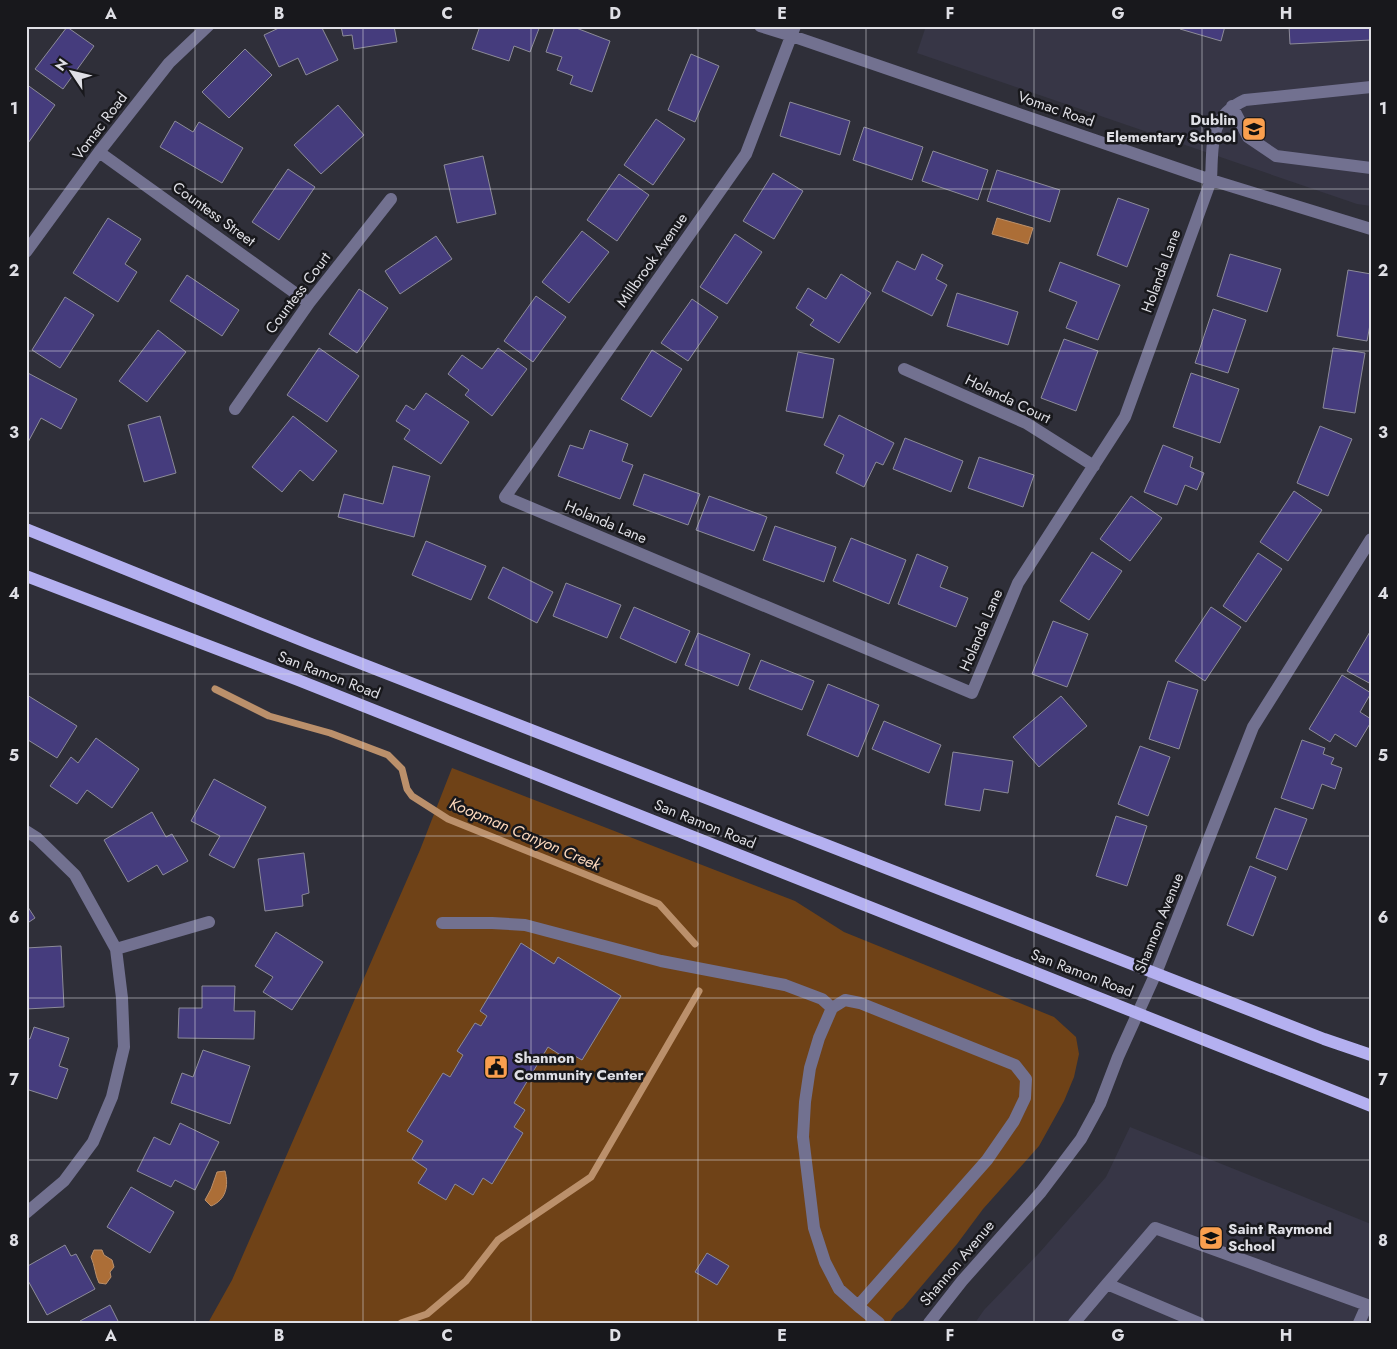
<svg xmlns="http://www.w3.org/2000/svg" width="1397" height="1349" font-family="Jost,sans-serif">
	<rect width="100%" height="100%" fill="#2f2f39"/>
	<path fill="#373646" d="M926,26H1371V206L1357,204L917,53Z
		M1130,1127L1371,1224V1323H975L984,1310L1040,1252L1106,1177Z"/>
	<path fill="#6f4217" d="M452,768L795,901L844,932L1054,1017L1076,1037L1079,1054L1074,1077L1064,1101L1039,1146L983,1209L957,1244L903,1308L896,1313L889,1323H208L232,1280L420,850Z"/>
	<path fill="#ac6e37" stroke="#bb906b" d="M997,218L1033,228L1028,244L992,234Z
		M225,1171C229,1186 226,1200 211,1206L205,1200L211,1189L217,1172Z
		M94,1250H102L104,1255L112,1260L114,1267L110,1272L111,1277L106,1284L99,1283C95,1275 95,1266 91,1257Z"/>
	<g fill="none" stroke-linecap="round" stroke-linejoin="round">
		<path stroke="#bb906b" stroke-width="7" d="M215,689L269,716L330,733L388,755L402,769L407,789L412,796L448,819L659,904L695,944
			M401,1323L427,1314L466,1281L498,1240L591,1177L699,991"/>
	</g>
	<path fill="#453c7d" stroke="#8c8b98" d="M283,26H321L338,60L306,75L298,58L279,67L264,35Z
		M341,26H394L397,42L354,49L352,35L343,36Z
		M480,26H540L530,52L514,46L509,61L472,49Z
		M555,26H571L610,41L592,92L570,84L573,76L557,70L562,57L546,52Z
		M1181,26H1225L1221,41L1180,29Z
		M1289,26H1371V40L1290,44Z
		M67,27L94,46L63,89L35,69Z
		M245,49L272,75L229,118L202,92Z
		M691,54L719,66L695,122L668,110Z
		M26,84L55,105L26,146Z
		M790,102L850,121L840,155L780,136Z
		M338,105L364,135L321,174L294,145Z
		M656,119L685,139L653,185L624,165Z
		M175,121L193,132L199,122L243,148L222,183L160,147Z
		M864,127L923,147L912,180L853,160Z
		M933,151L988,170L978,200L922,181Z
		M483,156L496,214L457,223L444,165Z
		M288,169L315,187L279,240L252,222Z
		M997,170L1060,190L1050,222L987,201Z
		M773,173L803,191L774,239L743,221Z
		M619,174L649,195L617,241L587,220Z
		M1118,198L1149,209L1127,267L1097,255Z
		M108,218L141,239L125,264L137,272L118,302L73,273Z
		M582,231L609,252L569,303L542,282Z
		M735,234L762,252L727,304L700,287Z
		M436,236L452,259L400,294L385,271Z
		M922,254L943,265L936,279L947,285L932,316L882,291L897,261L915,270Z
		M1230,254L1281,269L1267,312L1217,296Z
		M1060,262L1120,285L1098,340L1066,328L1077,302L1049,291Z
		M1348,270L1371,274V319L1367,341L1337,336Z
		M841,274L871,293L839,343L810,325L814,320L796,308L808,288L826,299Z
		M187,275L239,310L222,336L170,301Z
		M359,289L388,308L357,353L329,334Z
		M957,293L1018,312L1008,345L947,326Z
		M536,296L566,317L533,362L504,341Z
		M65,297L94,315L60,368L32,350Z
		M692,299L718,317L688,361L661,343Z
		M1213,309L1246,320L1228,373L1195,363Z
		M158,330L186,352L147,402L119,381Z
		M1064,339L1098,351L1076,411L1041,398Z
		M319,348L359,376L327,422L287,395Z
		M498,348L527,369L492,416L465,395L469,390L448,374L462,355L482,369Z
		M1333,348L1365,353L1355,413L1323,408Z
		M652,350L682,369L651,417L621,399Z
		M798,352L834,359L823,418L786,411Z
		M26,372L77,399L61,429L41,418L26,446Z
		M1191,373L1239,389L1220,443L1173,427Z
		M426,393L469,422L441,464L404,439L410,430L396,421L406,405L414,410Z
		M839,415L894,443L883,465L876,462L864,487L836,473L844,455L824,445Z
		M160,416L176,473L144,482L128,425Z
		M293,416L337,451L313,481L300,470L282,492L252,467Z
		M1320,426L1352,439L1328,496L1297,483Z
		M590,430L628,444L622,461L633,465L620,499L558,476L570,445L583,449Z
		M905,438L963,461L951,492L893,469Z
		M1163,445L1193,457L1190,467L1204,473L1197,490L1185,485L1177,505L1144,492Z
		M979,457L1034,475L1023,507L968,488Z
		M393,466L430,476L414,537L338,517L344,494L383,504Z
		M644,474L700,494L688,525L633,505Z
		M1294,491L1322,510L1288,561L1260,542Z
		M709,496L767,517L754,551L696,530Z
		M1131,496L1162,518L1130,561L1100,539Z
		M775,526L836,547L824,582L763,560Z
		M851,538L906,560L889,604L833,581Z
		M426,541L486,566L471,600L412,575Z
		M1092,552L1122,571L1089,620L1060,601Z
		M1258,553L1282,569L1246,622L1223,606Z
		M917,554L948,567L940,587L968,598L956,627L898,604Z
		M503,567L553,592L537,623L488,598Z
		M566,583L621,605L607,638L553,616Z
		M634,607L690,631L676,663L620,638Z
		M1211,607L1241,627L1205,681L1175,661Z
		M1053,621L1088,634L1067,687L1032,674Z
		M1371,630V684L1347,671Z
		M698,633L750,654L738,686L685,665Z
		M761,660L814,681L802,710L749,689Z
		M1342,675L1371,693L1360,712L1371,719V722L1356,747L1335,734L1330,742L1309,729Z
		M1168,681L1198,690L1179,749L1149,739Z
		M828,684L879,705L858,757L807,735Z
		M27,695L77,726L57,758L28,740L26,743Z
		M1061,696L1087,726L1039,767L1013,737Z
		M884,721L941,745L929,773L872,749Z
		M96,738L139,769L112,808L87,790L77,804L50,786L71,757L78,763Z
		M1302,740L1325,748L1323,754L1334,758L1331,764L1342,768L1335,789L1322,784L1313,809L1281,798Z
		M1140,746L1170,757L1148,816L1118,804Z
		M953,752L1013,761L1008,793L984,789L980,811L945,805Z
		M214,779L266,807L234,868L209,855L220,836L191,821Z
		M1275,808L1307,819L1287,870L1256,858Z
		M152,812L166,837L172,834L188,861L163,875L157,865L128,882L104,840Z
		M1116,816L1147,826L1127,886L1096,876Z
		M304,853L309,893L302,895L303,906L265,911L258,859Z
		M1250,866L1276,877L1253,936L1227,925Z
		M26,904L35,918L26,924Z
		M276,932L323,962L292,1010L263,992L273,977L255,966Z
		M521,943L554,964L558,957L621,996L582,1060L573,1055L570,1061L548,1047L514,1103L525,1110L514,1127L523,1133L492,1184L483,1178L473,1195L455,1184L446,1200L418,1183L427,1169L412,1159L423,1141L407,1131L443,1073L450,1077L463,1055L457,1051L475,1023L481,1026L487,1016L480,1011Z
		M61,946L64,1007L26,1009V948Z
		M202,986H235L234,1011H255L254,1039L178,1038L179,1008H202Z
		M34,1027L69,1038L59,1066L68,1069L57,1099L26,1089V1038L30,1039Z
		M203,1050L250,1066L230,1124L171,1103L182,1073L193,1077Z
		M180,1123L219,1142L195,1190L175,1180L171,1187L137,1171L154,1137L170,1145Z
		M131,1187L174,1212L150,1253L107,1227Z
		M65,1245L71,1256L76,1254L95,1289L47,1315L26,1277V1267Z
		M707,1253L729,1266L717,1285L695,1272Z
		M110,1305L119,1323H81L80,1321Z"/>
	<g fill="none" stroke-linecap="round" stroke-linejoin="round">
		<path stroke="#727190" stroke-width="12" d="M760,26L792,36L1211,180L1371,229
			M795,26L746,154L505,497L972,693L1018,583L1125,417L1211,180C1213,145 1208,117 1245,100L1371,87
			M1232,106L1248,137L1276,156L1371,168
			M99,152L309,303
			M26,252L99,152L169,63L208,26
			M904,369L1026,423L1094,466
			M235,409L309,303L391,199
			M26,831L37,838L75,875L116,949L122,998L124,1047L112,1097L93,1142L64,1181L26,1213
			M442,923H492L525,925L661,961L785,985L822,999L832,1008
			M116,949L209,922
			M858,1306L839,1289L825,1262L814,1228L803,1137L805,1102L810,1068L819,1038L832,1008L845,1000L860,1003L1015,1065L1026,1079L1025,1098L1014,1121L987,1160L858,1306L879,1323
			M929,1323L962,1281L1041,1192L1081,1139L1100,1104L1118,1057L1156,973L1253,727L1371,539
			M1074,1323L1107,1284
			M1199,1323L1107,1284L1155,1228L1367,1305L1359,1323"/>
		<path stroke="#b4b0f0" stroke-width="12" d="M26,529L311,644L1324,1039L1371,1055
			M26,576L298,680L1371,1106"/>
	</g>
	<path fill="none" stroke="#dfdfe5" stroke-width="1" stroke-opacity="0.55" d="M195,26V1323M363,26V1323M531,26V1323M698,26V1323M866,26V1323M1034,26V1323M1202,26V1323M26,189H1371M26,351H1371M26,513H1371M26,674H1371M26,836H1371M26,998H1371M26,1160H1371"/>
	<defs>
		<symbol id="school-square" viewBox="-11 -11 22 22"><rect x="-9" y="-9" width="18" height="18" rx="4" fill="#fa9f4e" stroke="#18181c"/><path d="M0-5L7-2L0 1L-7-2ZM-4 1L0 2.5L4 1V4Q0 6-4 4Z" fill="#111"/></symbol>
		<symbol id="civic-square" viewBox="-11 -11 22 22"><rect x="-9" y="-9" width="18" height="18" rx="4" fill="#fa9f4e" stroke="#18181c"/><path d="M-.6-6.5H3V-4.5H.6V-3L4-1V1h2V6H-6V1h2V-1L-.6-3ZM-1.2 2.5V6h2.4V2.5Z" fill="#111"/></symbol>
	</defs>
	<g fill-rule="evenodd">
		<use href="#school-square" x="1240" y="115" width="28" height="28"/>
		<use href="#civic-square" x="482" y="1053" width="28" height="28"/>
		<use href="#school-square" x="1197" y="1224" width="28" height="28"/>
	</g>
	<g text-anchor="middle" dominant-baseline="central" stroke-width="5" stroke-linejoin="round" paint-order="stroke">
		<g font-size="15" fill="#dfdfe5" stroke="#18181c">
			<text transform="translate(1056 109) rotate(19)">Vomac Road</text>
			<text transform="translate(100 126) rotate(-53)">Vomac Road</text>
			<text transform="translate(214 214) rotate(36)">Countess Street</text>
			<text transform="translate(652 260) rotate(-55)">Millbrook Avenue</text>
			<text transform="translate(1161 271) rotate(-70)">Holanda Lane</text>
			<text transform="translate(298 293) rotate(-53)">Countess Court</text>
			<text transform="translate(1008 399) rotate(26)">Holanda Court</text>
			<text transform="translate(606 522) rotate(23)">Holanda Lane</text>
			<text transform="translate(981 630) rotate(-67)">Holanda Lane</text>
			<text transform="translate(329 675) rotate(21)">San Ramon Road</text>
			<text transform="translate(705 824) rotate(22)">San Ramon Road</text>
			<text transform="translate(1159 923) rotate(-68)">Shannon Avenue</text>
			<text transform="translate(1082 973) rotate(21)">San Ramon Road</text>
			<text transform="translate(957 1263) rotate(-50)">Shannon Avenue</text>
		</g>
		<g font-size="15" font-weight="bold" fill="#dfdfe5" stroke="#18181c" text-anchor="start">
			<text x="1236" y="120" text-anchor="end">Dublin<tspan x="1236" dy="17">Elementary School</tspan></text>
			<text x="514" y="1058">Shannon<tspan x="514" dy="17">Community Center</tspan></text>
			<text x="1228" y="1229">Saint Raymond<tspan x="1228" dy="17">School</tspan></text>
		</g>
		<g font-size="16" font-style="italic" fill="#fdd9bd" stroke="#18181c">
			<text transform="translate(525 834) rotate(23)">Koopman Canyon Creek</text>
		</g>
	</g>
	<rect width="1397" height="1349" fill="none" stroke="#18181c" stroke-width="55"/>
	<g transform="translate(72 72) rotate(305)" stroke="#18181c" stroke-width="4" paint-order="stroke">
	<path d="M0-4L9 19L0 12L-9 19Z" fill="#dfdfe5"/>
	<text y="-8" font-size="14" font-weight="bold" text-anchor="middle" fill="#dfdfe5">N</text>
	</g>
	<rect x="28" y="28" width="1342" height="1294" fill="none" stroke="#dfdfe5" stroke-width="2"/>
	<g font-size="16" text-anchor="middle" font-weight="bold" fill="#dfdfe5">
		<text x="111" y="19">A</text>
		<text x="279" y="19">B</text>
		<text x="447" y="19">C</text>
		<text x="615" y="19">D</text>
		<text x="782" y="19">E</text>
		<text x="950" y="19">F</text>
		<text x="1118" y="19">G</text>
		<text x="1286" y="19">H</text>
		<text x="14" y="114">1</text>
		<text x="1383" y="114">1</text>
		<text x="14" y="276">2</text>
		<text x="1383" y="276">2</text>
		<text x="14" y="438">3</text>
		<text x="1383" y="438">3</text>
		<text x="14" y="599">4</text>
		<text x="1383" y="599">4</text>
		<text x="14" y="761">5</text>
		<text x="1383" y="761">5</text>
		<text x="14" y="923">6</text>
		<text x="1383" y="923">6</text>
		<text x="14" y="1085">7</text>
		<text x="1383" y="1085">7</text>
		<text x="14" y="1246">8</text>
		<text x="1383" y="1246">8</text>
		<text x="111" y="1341">A</text>
		<text x="279" y="1341">B</text>
		<text x="447" y="1341">C</text>
		<text x="615" y="1341">D</text>
		<text x="782" y="1341">E</text>
		<text x="950" y="1341">F</text>
		<text x="1118" y="1341">G</text>
		<text x="1286" y="1341">H</text>
	</g>
</svg>
